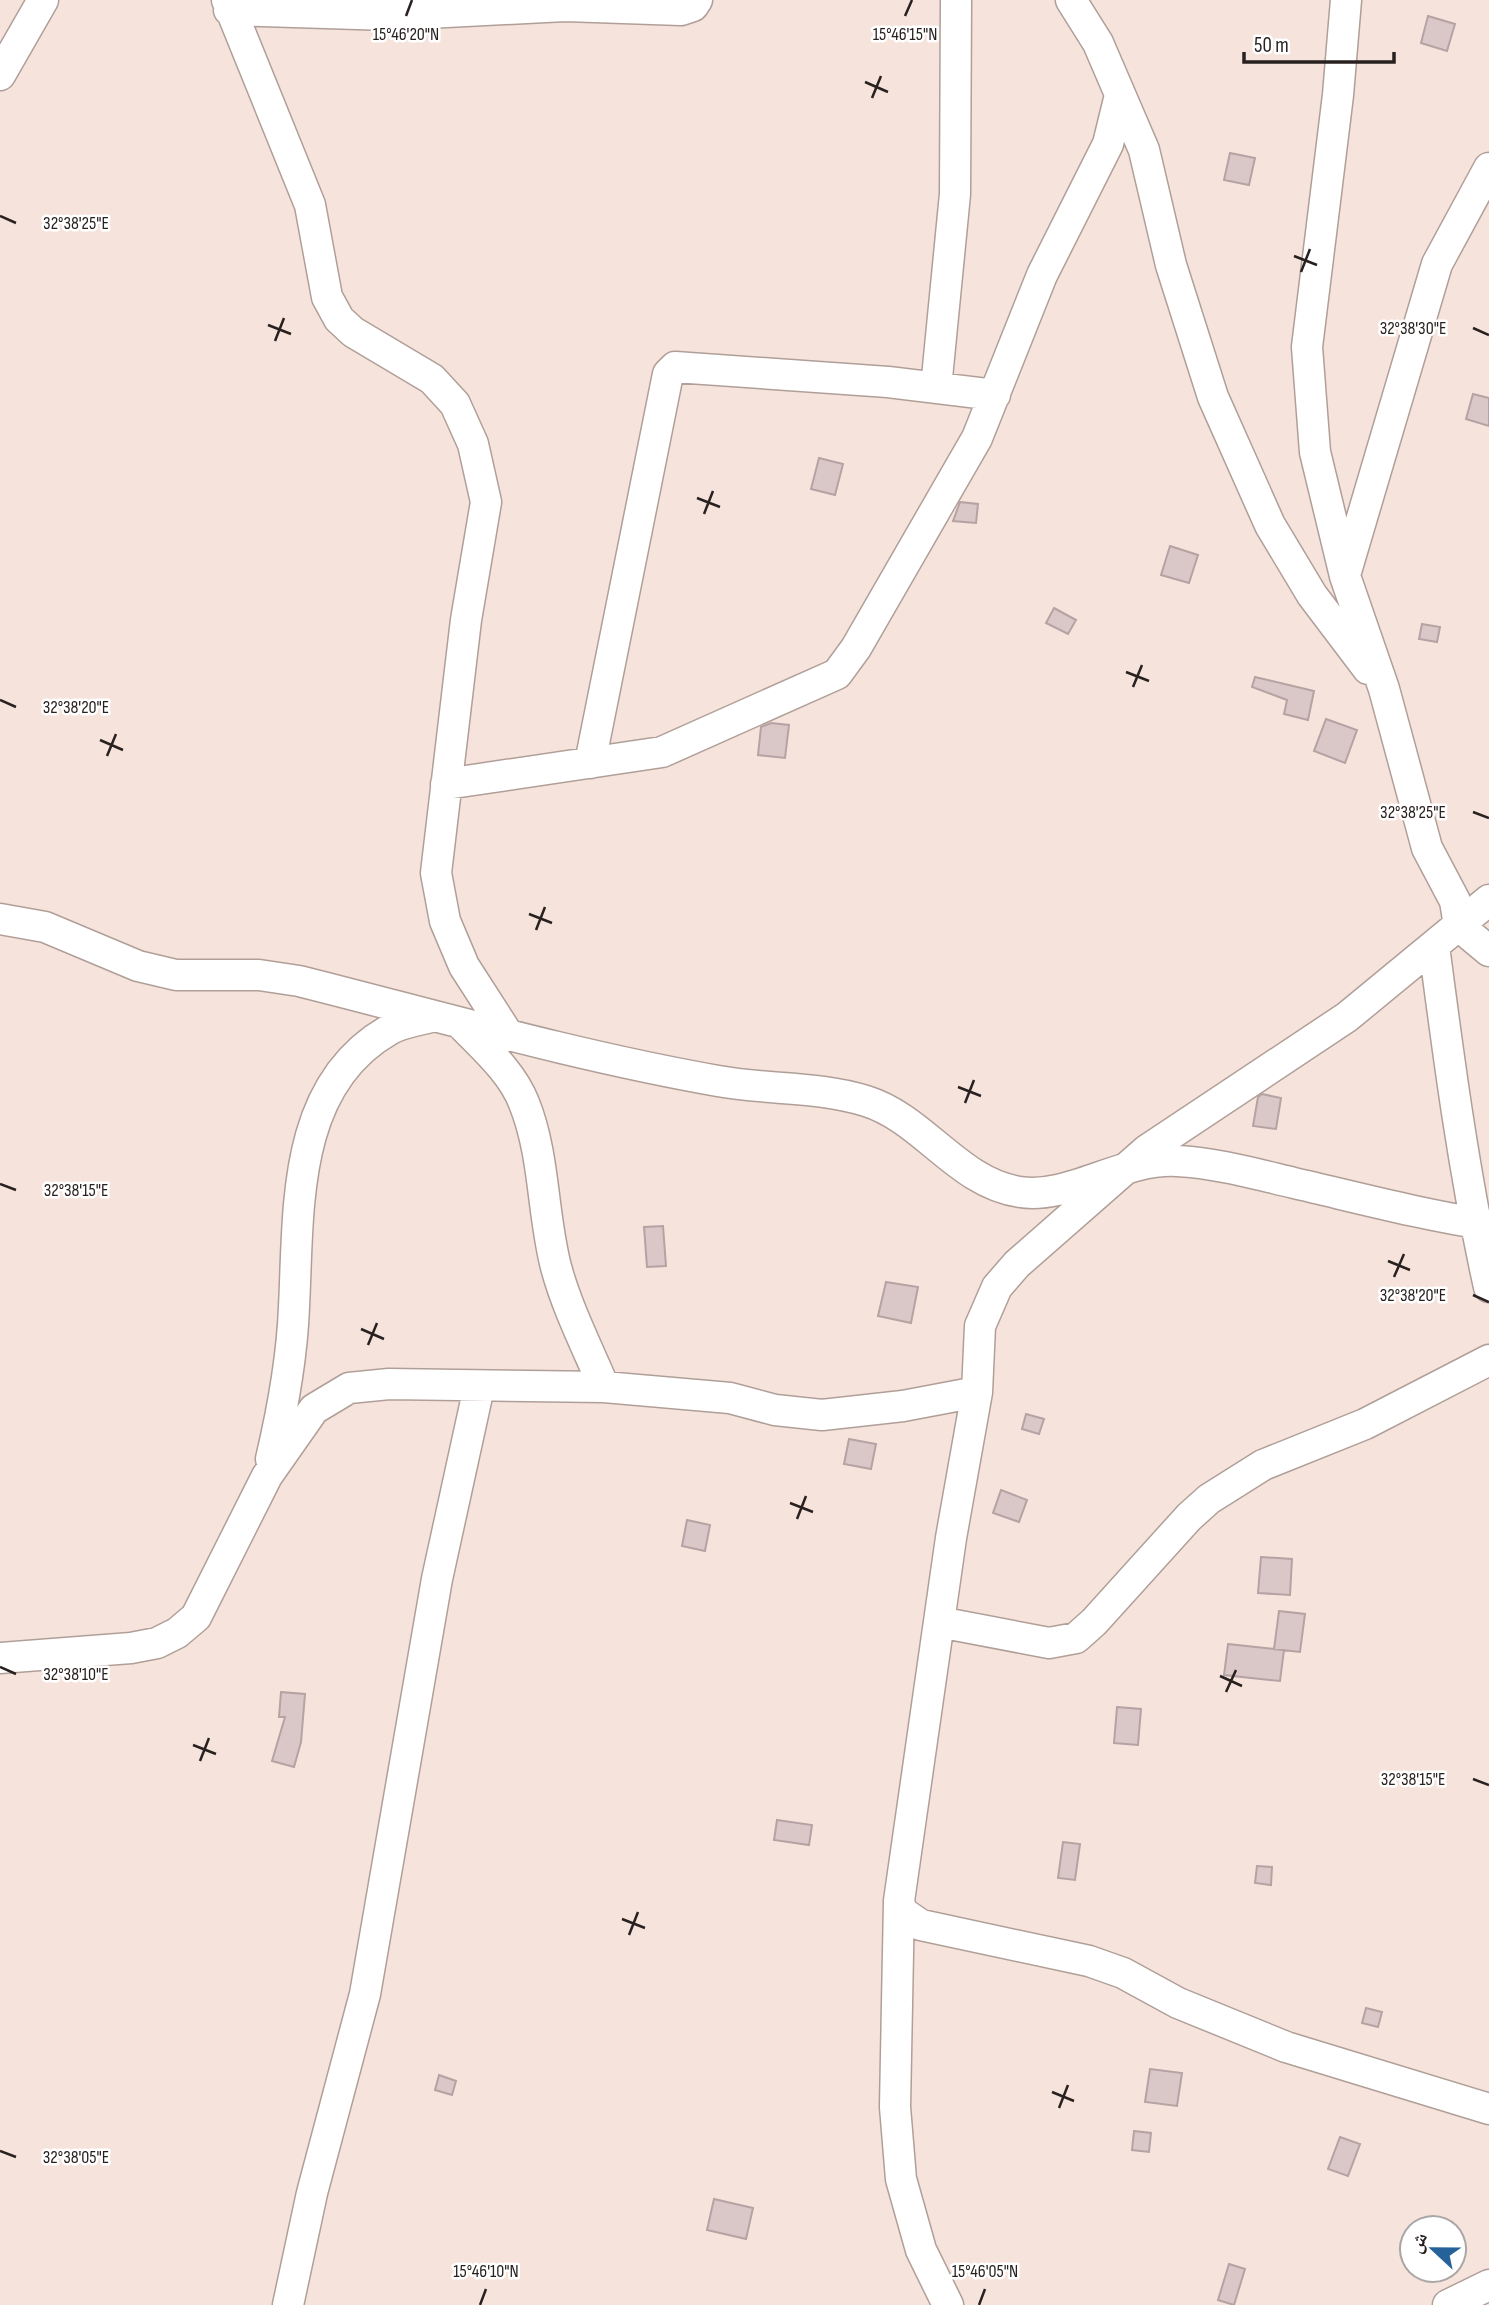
<svg xmlns="http://www.w3.org/2000/svg" width="1489" height="2305" font-family="'Sofia Sans Condensed','Noto Naskh Arabic',sans-serif">
	<rect width="100%" height="100%" fill="#f6e4dc"/>
	<path fill="#dac7c8" stroke="#b5a2a3" stroke-width="2" d="M1428,16L1455,24L1447,51L1421,43Z
		M1230,153L1255,158L1249,185L1224,180Z
		M1473,394L1489,398V426L1466,419Z
		M819,458L843,464L835,495L811,489Z
		M960,502L978,504L976,523L953,521Z
		M1170,546L1198,555L1189,583L1161,575Z
		M1054,608L1076,620L1068,634L1046,623Z
		M1422,624L1440,627L1437,642L1419,639Z
		M1255,677L1314,691L1308,720L1284,714L1287,700L1252,687Z
		M1326,719L1357,730L1345,763L1314,751Z
		M771,723L789,725L785,758L758,755L761,727Z
		M1262,1094L1281,1098L1276,1129L1253,1126L1258,1097Z
		M663,1226L666,1266L647,1267L644,1227Z
		M886,1282L918,1287L911,1323L878,1316Z
		M1026,1414L1044,1419L1039,1434L1022,1429Z
		M849,1439L876,1444L871,1469L844,1464Z
		M1001,1490L1027,1500L1019,1522L993,1513Z
		M687,1520L710,1525L705,1551L682,1546Z
		M1261,1557L1292,1559L1290,1595L1258,1593Z
		M1279,1611L1305,1614L1300,1652L1274,1649Z
		M1228,1644L1284,1650L1280,1681L1224,1675Z
		M281,1692L305,1694L301,1742L294,1767L272,1761L285,1717H279Z
		M1117,1707L1141,1709L1138,1745L1114,1743Z
		M777,1820L812,1825L809,1845L774,1840Z
		M1063,1842L1080,1844L1075,1880L1058,1878Z
		M1257,1866L1272,1867L1271,1885L1255,1883Z
		M1366,2008L1382,2012L1378,2027L1362,2023Z
		M1150,2069L1182,2073L1177,2106L1145,2102Z
		M439,2075L456,2081L452,2095L435,2090Z
		M1134,2131L1151,2133L1149,2152L1132,2150Z
		M1340,2137L1360,2144L1348,2176L1328,2169Z
		M714,2199L753,2208L746,2239L707,2230Z
		M1229,2264L1245,2269L1234,2305L1218,2300Z"/>
	<g fill="none" stroke-linecap="round" stroke-linejoin="round">
		<defs>
			<path id="minor" d="M227,0L310,205L327,297L339,319L353,332L432,379L455,404L473,444L486,502L466,620L436,873L445,921L464,966L509,1036
				M1071,0L1098,43L1144,150L1171,265L1213,397L1270,525L1312,595L1368,669
				M1346,0L1338,95L1307,347L1315,452L1345,576L1384,689L1427,848L1455,901L1459,926L1489,951
				M229,10L389,15L565,6L681,10L693,6L697,0
				M0,75L43,0
				M936,388L955,194L956,0
				M1345,575L1437,264L1489,168
				M590,763L668,374L675,367L888,382L995,395
				M446,784L662,752L837,674L856,648L977,438L1042,275L1108,144L1120,95
				M0,919L45,927L138,966L176,975H259L299,981C438,1016 576,1056 718,1081C767,1090 819,1086 866,1101C924,1119 958,1183 1020,1192C1068,1200 1122,1158 1177,1161C1217,1163 1256,1174 1294,1183C1359,1198 1423,1215 1489,1225
				M1434,946C1449,1061 1464,1174 1489,1287
				M461,1024C484,1048 512,1072 524,1103C545,1155 542,1213 556,1267C567,1308 587,1347 604,1387
				M271,1459C283,1408 292,1359 294,1307C299,1209 291,1086 389,1030C402,1022 421,1020 435,1016
				M939,1622L1049,1643L1076,1638L1094,1622L1189,1517L1209,1499L1263,1465L1365,1424L1489,1360
				M0,1658L131,1648L157,1643L177,1633L196,1617L267,1476L314,1409L349,1388L389,1384L604,1387L730,1398L775,1410L822,1415L903,1406L977,1392
				M899,1901L902,1912L921,1925L1089,1961L1123,1973L1178,2003L1286,2047L1489,2109
				M288,2305L312,2193L365,1994L437,1579L479,1387
				M948,2305L921,2250L901,2179L895,2107L899,1901L951,1538L977,1392L980,1326L997,1287L1017,1264L1147,1150L1347,1017L1489,900
				M1448,2305L1489,2285"/>
		</defs>
		<use href="#minor" stroke="#b09f98" stroke-width="33"/>
		<use href="#minor" stroke="#fff" stroke-width="30"/>
	</g>
	<path fill="none" stroke="#28211f" stroke-width="2.5" d="M406,16L412,0M905,16L912,0M865,82L888,92M872,98L881,76M0,216L16,223M1294,256L1317,265M1301,272L1310,249M268,325L291,334M1473,328L1489,335M275,341L284,318M697,498L720,507M704,514L713,491M1126,672L1149,681M1133,687L1142,665M0,700L16,707M100,740L123,750M107,756L116,734M1473,812L1489,818M529,914L552,923M536,930L545,907M958,1087L981,1096M965,1103L974,1080M0,1184L16,1190M1388,1261L1410,1270M1394,1277L1404,1254M1473,1295L1489,1302M361,1329L384,1339M368,1345L377,1323M790,1503L813,1512M797,1519L806,1496M0,1667L16,1674M1220,1676L1242,1686M1226,1692L1236,1670M193,1745L216,1754M200,1761L209,1738M1473,1779L1489,1785M622,1919L645,1928M629,1935L638,1912M1052,2092L1074,2101M1059,2108L1068,2085M0,2151L16,2157M480,2305L486,2289M979,2305L985,2289"/>
	<g font-size="18" text-anchor="middle" fill="#28211f" stroke="#fff" stroke-width="5" stroke-linejoin="round" paint-order="stroke">
		<text x="406" y="40">15°46'20"N</text>
		<text x="905" y="40">15°46'15"N</text>
		<text x="76" y="229">32°38'25"E</text>
		<text x="1413" y="334">32°38'30"E</text>
		<text x="76" y="713">32°38'20"E</text>
		<text x="1413" y="818">32°38'25"E</text>
		<text x="76" y="1196">32°38'15"E</text>
		<text x="1413" y="1301">32°38'20"E</text>
		<text x="76" y="1680">32°38'10"E</text>
		<text x="1413" y="1785">32°38'15"E</text>
		<text x="76" y="2163">32°38'05"E</text>
		<text x="486" y="2277">15°46'10"N</text>
		<text x="985" y="2277">15°46'05"N</text>
	</g>
	<g transform="translate(1433 2249) rotate(292)"><circle r="33" fill="#ffffff" stroke="#a9a6a5" stroke-width="2"/>
	<path d="M0-5L12 26L0 18L-12 26Z" fill="#256299"/>
	<text y="-10" font-size="19" font-weight="bold" text-anchor="middle" fill="#28211f">ش</text>
	</g>
	<path d="M1244 52v10h150v-10" fill="none" stroke="#28211f" stroke-width="3.5"/>
	<text x="1254" y="52" font-size="21" fill="#28211f" stroke="#ffffff" stroke-width="5" paint-order="stroke">50 m</text>
</svg>
